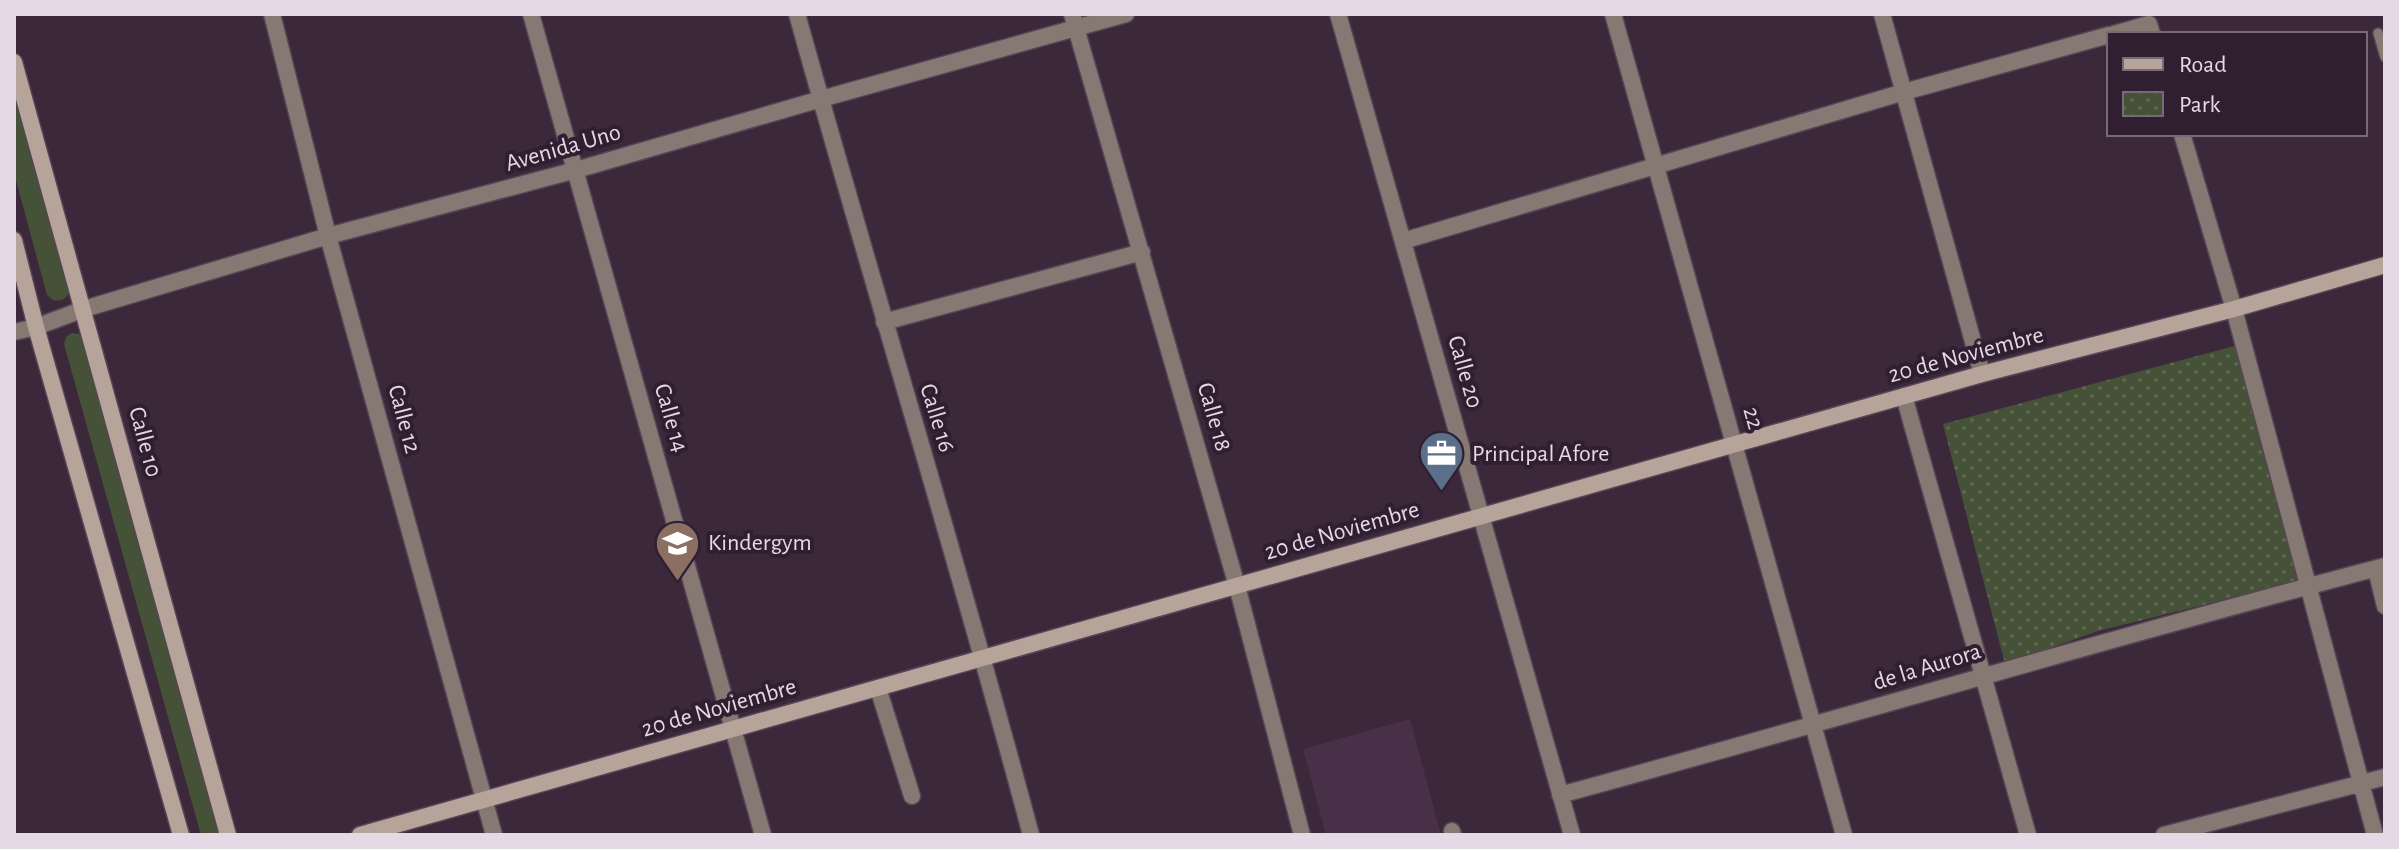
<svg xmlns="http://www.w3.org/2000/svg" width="2399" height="849" font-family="'Alegreya Sans',sans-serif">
	<defs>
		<pattern id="park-dots" width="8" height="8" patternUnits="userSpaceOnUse" patternTransform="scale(2)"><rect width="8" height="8" fill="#465237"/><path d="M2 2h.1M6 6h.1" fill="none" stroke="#616a54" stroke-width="1.8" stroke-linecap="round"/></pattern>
	</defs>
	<rect width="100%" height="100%" fill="#3b293b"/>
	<path fill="#483148" d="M1410,719L1441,835H1326L1303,749Z"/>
	<path fill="#465237" d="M14,90L69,289C69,298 62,302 53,300L47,295L14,173Z
		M72,333L79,334L84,340L220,835H201L64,344L66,337Z"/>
	<path fill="url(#park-dots)" d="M2238,345L2304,580L2098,631L2005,664L1943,424Z"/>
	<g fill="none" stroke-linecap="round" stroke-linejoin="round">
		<defs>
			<path id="lane" d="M2378,33L2385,57"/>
			<path id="street" d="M272,14L328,236L494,835
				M531,14L763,835
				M797,14C873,288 958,560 1031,835
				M1072,14L1237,586L1302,835
				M1338,14L1572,835
				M1613,14L1844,835
				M1882,14L1982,374
				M2114,34L2149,24L2152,34
				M2182,134L2234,309L2375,835
				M1403,241L1904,92L2109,35
				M884,322L1142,252
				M14,332L36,327L84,309L328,236L576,170L821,99L1126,14
				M1904,396L2028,835
				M2376,569L2385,606
				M878,688L912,796
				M1560,795C1836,720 2109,638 2385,566
				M1452,831L1453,835
				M2164,835L2385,777"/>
			<path id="secondary" d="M14,62L228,835
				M14,240L36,327L181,835
				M360,835L1982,374L2234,309L2385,265"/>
		</defs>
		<use href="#lane" stroke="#564556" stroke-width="12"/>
		<use href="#street" stroke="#564556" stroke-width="19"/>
		<use href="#secondary" stroke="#564556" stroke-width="19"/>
		<use href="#lane" stroke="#867973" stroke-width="9"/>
		<use href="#street" stroke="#867973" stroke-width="16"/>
		<use href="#secondary" stroke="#b6a399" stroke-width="16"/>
	</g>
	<defs>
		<symbol id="office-pin" viewBox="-11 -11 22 30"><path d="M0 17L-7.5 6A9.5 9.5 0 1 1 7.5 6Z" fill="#5c6f8a" stroke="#301f30"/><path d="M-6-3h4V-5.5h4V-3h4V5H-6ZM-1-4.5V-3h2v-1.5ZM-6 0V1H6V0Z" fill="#fff"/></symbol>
		<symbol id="school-pin" viewBox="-11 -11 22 30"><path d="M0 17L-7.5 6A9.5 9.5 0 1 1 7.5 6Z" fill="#8d6e63" stroke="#301f30"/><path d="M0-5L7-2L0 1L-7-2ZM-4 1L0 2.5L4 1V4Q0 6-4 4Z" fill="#fff"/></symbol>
	</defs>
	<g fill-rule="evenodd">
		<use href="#office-pin" x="1416" y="428" width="51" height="69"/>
		<use href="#school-pin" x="652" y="518" width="51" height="69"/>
	</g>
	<g text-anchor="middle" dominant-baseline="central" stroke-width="8" stroke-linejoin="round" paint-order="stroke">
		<g font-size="24" fill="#e5d9e5" stroke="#301f30">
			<text transform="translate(563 148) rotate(-16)">Avenida Uno</text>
			<text transform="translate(1966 355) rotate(-15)">20 de Noviembre</text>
			<text transform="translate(1465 372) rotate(74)">Calle 20</text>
			<text transform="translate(1214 417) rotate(74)">Calle 18</text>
			<text transform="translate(671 418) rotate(74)">Calle 14</text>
			<text transform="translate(937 418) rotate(73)">Calle 16</text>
			<text transform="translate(1753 418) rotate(74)">22</text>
			<text transform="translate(404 419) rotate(75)">Calle 12</text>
			<text transform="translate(145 442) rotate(75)">Calle 10</text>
			<text transform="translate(1342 531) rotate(-16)">20 de Noviembre</text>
			<text transform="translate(1927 667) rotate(-17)">de la Aurora</text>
			<text transform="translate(719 708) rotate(-16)">20 de Noviembre</text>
		</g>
		<g font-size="24" fill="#e5d9e5" stroke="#301f30" text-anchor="start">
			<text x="1472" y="454">Principal Afore</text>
			<text x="708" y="543">Kindergym</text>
		</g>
	</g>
	<rect width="2399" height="849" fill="none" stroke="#e5d9e5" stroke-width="32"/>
	<rect x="2107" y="32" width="260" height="104" fill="#301f30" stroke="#786978" stroke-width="2"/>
	<rect x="2123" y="58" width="40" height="12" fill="#b6a399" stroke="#786978" stroke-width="2"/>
	<text x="2179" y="72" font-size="24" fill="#e5d9e5">Road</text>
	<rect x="2123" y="92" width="40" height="24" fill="url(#park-dots)" stroke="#786978" stroke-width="2"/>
	<text x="2179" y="112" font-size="24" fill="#e5d9e5">Park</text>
</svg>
